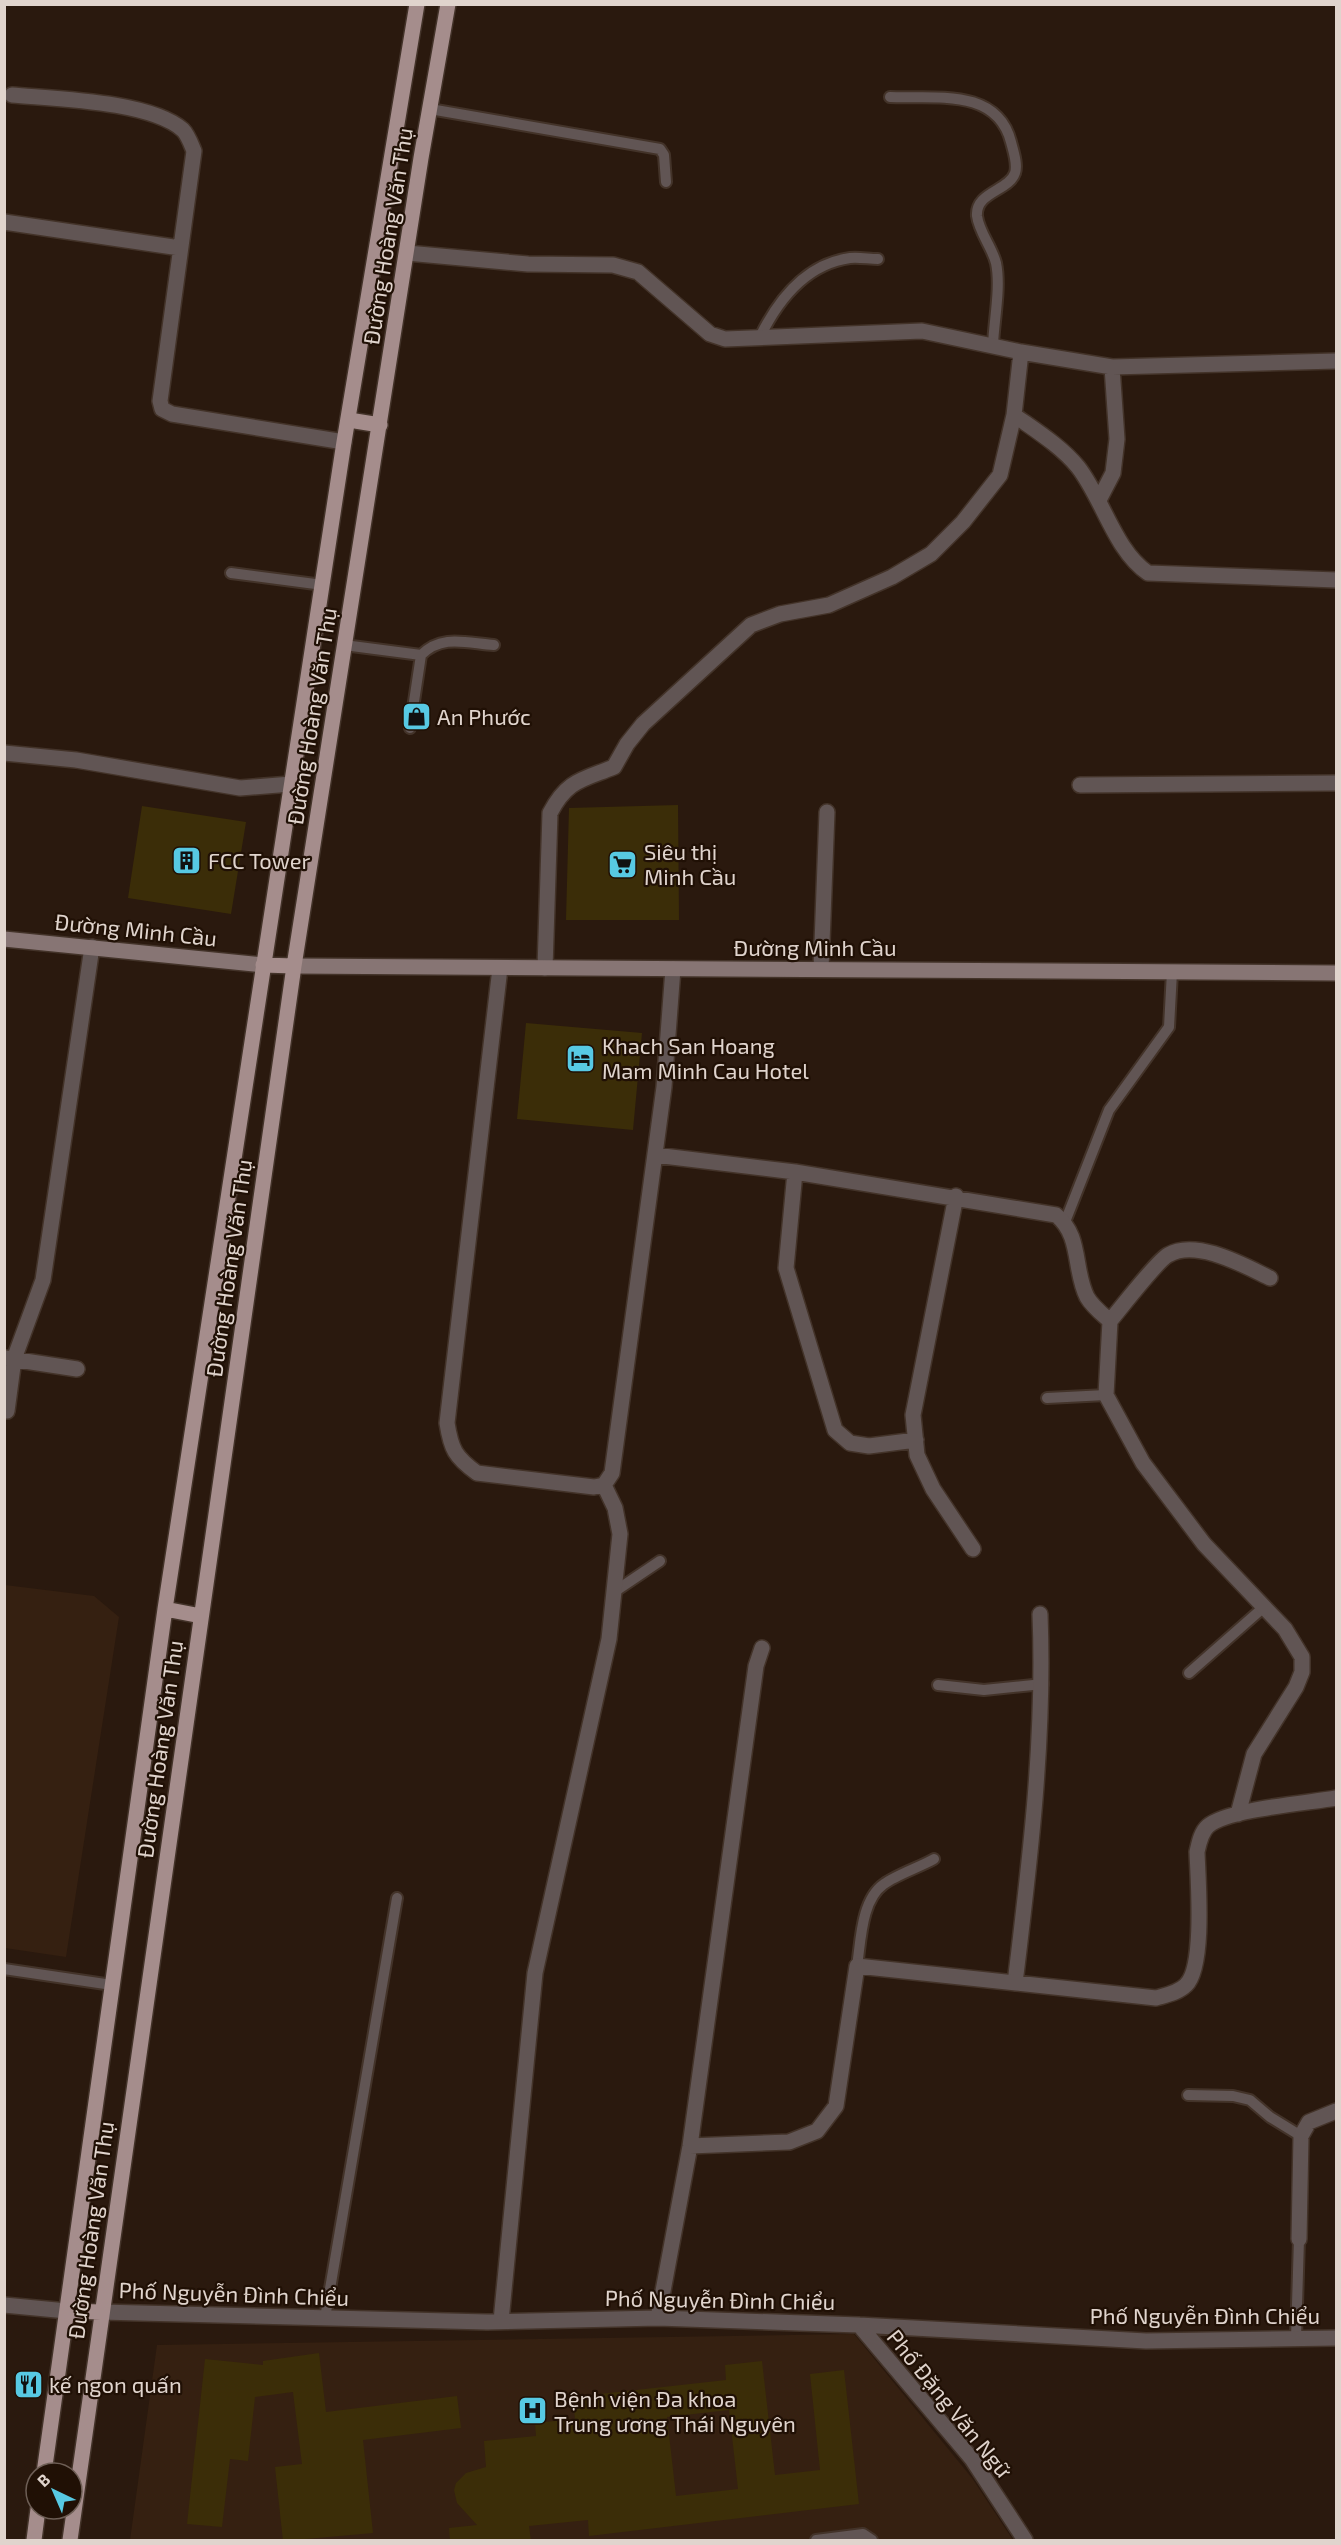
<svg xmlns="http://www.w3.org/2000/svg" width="1341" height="2545" font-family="'Exo 2',sans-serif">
	<rect width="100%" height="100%" fill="#2a190e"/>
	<path fill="#352011" d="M5,1585L94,1596L119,1617L66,1957L5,1948Z
		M854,2334L972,2478L1013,2540H130L157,2345Z"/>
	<path fill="#3b2d08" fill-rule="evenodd" d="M678,805L679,920H566L569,808Z
		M142,806L246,822L231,914L128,898Z
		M526,1023L642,1033L633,1130L517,1119Z
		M319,2353L326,2412L457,2396L461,2428L363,2440L373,2533L283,2541L275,2467L302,2464L293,2392L255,2397L248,2461L230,2459L222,2527L187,2524L205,2359L263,2365V2361Z
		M762,2361L775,2475L820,2470L810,2374L844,2370L859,2504L589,2536L588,2520L529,2526L531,2541H450L449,2528L477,2525L457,2503L454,2490L456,2483L466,2473L486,2467L484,2441L536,2436L535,2423L575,2419L573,2397L726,2380L725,2365ZM729,2410L738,2489L676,2496L667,2417Z"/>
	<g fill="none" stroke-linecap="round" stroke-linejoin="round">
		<defs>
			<path id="lane" d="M890,97C934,99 997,87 1011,142C1013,150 1018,164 1015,173C1009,191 975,192 977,216C979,232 992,247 996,263C1001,287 994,320 993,345
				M430,109L660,149L664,155L666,182
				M760,337C778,300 806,264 850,258C859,257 869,259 878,259
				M231,573L323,585
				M344,645L421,655C442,634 466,643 494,645
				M410,728L421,655
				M1065,1222L1109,1110L1169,1027L1172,972
				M1047,1398L1106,1395
				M614,1592L660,1561
				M1189,1673L1264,1607
				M938,1685L984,1690L1043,1684
				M857,1966C861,1941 861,1900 884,1884C896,1875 920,1867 934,1859
				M4,1969L112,1985
				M1188,2095L1233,2096L1250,2100L1270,2117L1301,2136
				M325,2318L397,1898
				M1296,2338L1299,2239
				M816,2540L863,2534L872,2540"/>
			<path id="street" d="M12,95C56,99 150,101 183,130C188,135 191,144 194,151L160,401L162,409L172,414L344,442
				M4,222L180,248
				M407,253L528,264L613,265L638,272L710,334L725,339L922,331L1021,352L1112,367L1336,361
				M1014,415C1035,430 1061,446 1078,467C1103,499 1115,551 1148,573L1336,580
				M1099,500L1113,473L1117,439L1112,367
				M4,753L76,760L240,788L291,784
				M1080,785L1336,783
				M500,968L447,1423C451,1449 455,1457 477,1473L594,1487L604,1485L612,1473L664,1087L673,969
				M545,968L550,813C567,780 582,780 614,767L627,744L643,724L751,625L780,614L829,605L892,577L931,554L963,522L1000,475L1014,415L1021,352
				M821,969L827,812
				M655,1155L795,1172L1056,1215C1082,1236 1073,1269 1087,1297C1092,1306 1102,1314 1110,1321C1121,1308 1157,1261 1168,1255C1196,1238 1245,1266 1270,1278
				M795,1172L786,1268L835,1430L850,1443L869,1446L916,1440
				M956,1196L913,1415L917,1455L933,1489L973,1549
				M1110,1321L1106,1395L1143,1463L1204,1544L1285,1629L1302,1657V1672L1296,1687L1254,1754L1238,1814
				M5,1358L77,1369
				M7,1411L14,1359L43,1280L92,947
				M1015,1983C1030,1860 1045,1738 1040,1614
				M690,2146L789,2142L817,2131L836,2106L857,1966L1156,1998C1166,1995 1178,1993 1186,1985C1205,1967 1198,1880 1197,1852C1199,1843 1201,1832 1208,1826C1228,1809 1308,1803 1336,1798
				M1299,2239L1301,2136L1309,2122L1336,2111
				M4,2305L67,2311
				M101,2312L487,2322L658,2318L859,2325L1146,2341L1336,2338
				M658,2318L690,2146L756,1666L762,1648
				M501,2321L535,1973L609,1639L620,1534L615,1508L604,1485
				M859,2325L972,2459L1025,2540"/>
			<path id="secondary" d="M4,939L263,965
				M294,966L1336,973"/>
			<path id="primary" d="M349,420L380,425
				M263,965L294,966
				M165,1609L201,1616
				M67,2311L101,2312
				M44,2473L165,1609L344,442L417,4
				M34,2540L38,2509
				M70,2540L294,966L421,158L448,4"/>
		</defs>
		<use href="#lane" stroke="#433329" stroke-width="14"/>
		<use href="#street" stroke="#433329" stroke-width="18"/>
		<use href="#secondary" stroke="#433329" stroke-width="18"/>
		<use href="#primary" stroke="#433329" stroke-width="18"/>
		<use href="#lane" stroke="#615554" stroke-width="10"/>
		<use href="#street" stroke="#615554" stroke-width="15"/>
		<use href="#secondary" stroke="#877574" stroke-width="15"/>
		<use href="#primary" stroke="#a58d8c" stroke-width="15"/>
	</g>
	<defs>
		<symbol id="shop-square" viewBox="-11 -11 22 22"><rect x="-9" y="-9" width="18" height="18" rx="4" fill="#57c9e3" stroke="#201005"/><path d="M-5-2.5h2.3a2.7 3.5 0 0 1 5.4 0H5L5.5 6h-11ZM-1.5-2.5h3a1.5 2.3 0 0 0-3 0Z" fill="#111"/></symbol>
		<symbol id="building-square" viewBox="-11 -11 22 22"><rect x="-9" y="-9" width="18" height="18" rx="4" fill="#57c9e3" stroke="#201005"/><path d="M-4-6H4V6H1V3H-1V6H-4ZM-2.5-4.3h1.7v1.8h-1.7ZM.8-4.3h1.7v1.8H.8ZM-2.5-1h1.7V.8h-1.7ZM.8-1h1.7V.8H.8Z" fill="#111"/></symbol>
		<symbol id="supermarket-square" viewBox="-11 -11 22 22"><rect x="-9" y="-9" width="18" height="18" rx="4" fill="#57c9e3" stroke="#201005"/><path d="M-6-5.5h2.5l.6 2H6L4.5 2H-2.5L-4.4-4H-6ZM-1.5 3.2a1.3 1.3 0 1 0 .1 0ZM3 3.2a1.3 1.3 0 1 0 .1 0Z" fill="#111"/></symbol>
		<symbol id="hotel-square" viewBox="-11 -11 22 22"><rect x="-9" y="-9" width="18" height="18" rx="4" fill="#57c9e3" stroke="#201005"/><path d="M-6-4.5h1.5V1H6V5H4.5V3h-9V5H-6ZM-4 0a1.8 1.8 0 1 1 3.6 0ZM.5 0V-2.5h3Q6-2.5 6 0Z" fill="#111"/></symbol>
		<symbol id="restaurant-square" viewBox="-11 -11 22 22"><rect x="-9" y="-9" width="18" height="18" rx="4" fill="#57c9e3" stroke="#201005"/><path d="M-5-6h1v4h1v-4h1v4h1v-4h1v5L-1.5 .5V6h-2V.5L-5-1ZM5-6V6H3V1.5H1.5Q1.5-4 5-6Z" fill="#111"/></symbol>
		<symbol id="hospital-square" viewBox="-11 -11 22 22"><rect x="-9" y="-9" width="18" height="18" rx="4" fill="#57c9e3" stroke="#201005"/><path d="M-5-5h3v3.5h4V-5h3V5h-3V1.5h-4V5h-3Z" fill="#111"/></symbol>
	</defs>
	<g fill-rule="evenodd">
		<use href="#shop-square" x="400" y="700" width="33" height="33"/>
		<use href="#building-square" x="170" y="844" width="33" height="33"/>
		<use href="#supermarket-square" x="606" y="848" width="33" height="33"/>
		<use href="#hotel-square" x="564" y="1042" width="33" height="33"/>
		<use href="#restaurant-square" x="12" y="2368" width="33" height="33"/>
		<use href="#hospital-square" x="516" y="2394" width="33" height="33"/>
	</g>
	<g text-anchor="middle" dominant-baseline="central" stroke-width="4.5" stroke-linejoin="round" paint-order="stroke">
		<g font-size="22" fill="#e0d4cd" stroke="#201005">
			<text transform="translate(387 236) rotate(-81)">Đường Hoàng Văn Thụ</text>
			<text transform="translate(311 716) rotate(-81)">Đường Hoàng Văn Thụ</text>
			<text transform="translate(136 929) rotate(6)">Đường Minh Cầu</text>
			<text x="815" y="947">Đường Minh Cầu</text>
			<text transform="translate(228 1268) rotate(-82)">Đường Hoàng Văn Thụ</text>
			<text transform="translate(159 1749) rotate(-82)">Đường Hoàng Văn Thụ</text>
			<text transform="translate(90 2230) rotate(-82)">Đường Hoàng Văn Thụ</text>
			<text transform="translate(234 2293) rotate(2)">Phố Nguyễn Đình Chiểu</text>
			<text transform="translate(720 2299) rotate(1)">Phố Nguyễn Đình Chiểu</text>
			<text x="1205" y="2315">Phố Nguyễn Đình Chiểu</text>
			<text transform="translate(950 2403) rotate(51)">Phố Đặng Văn Ngữ</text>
		</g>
		<g font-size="22" fill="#e0d4cd" stroke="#201005" text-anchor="start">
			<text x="437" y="716">An Phước</text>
			<text x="644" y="851">Siêu thị<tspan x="644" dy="25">Minh Cầu</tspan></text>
			<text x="208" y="860">FCC Tower</text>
			<text x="602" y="1045">Khach San Hoang<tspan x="602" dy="25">Mam Minh Cau Hotel</tspan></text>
			<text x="49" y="2384">kế ngon quấn</text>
			<text x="554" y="2398">Bệnh viện Đa khoa<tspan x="554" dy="25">Trung ương Thái Nguyên</tspan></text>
		</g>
	</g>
	<rect width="1341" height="2545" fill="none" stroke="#e0d4cd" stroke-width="12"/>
	<g transform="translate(54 2491) rotate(316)"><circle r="28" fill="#201005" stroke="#6d5e55" stroke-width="1.5"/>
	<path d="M0-4.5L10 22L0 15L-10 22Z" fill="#57c9e3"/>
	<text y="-9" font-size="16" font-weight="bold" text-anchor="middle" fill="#e0d4cd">B</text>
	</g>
</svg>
